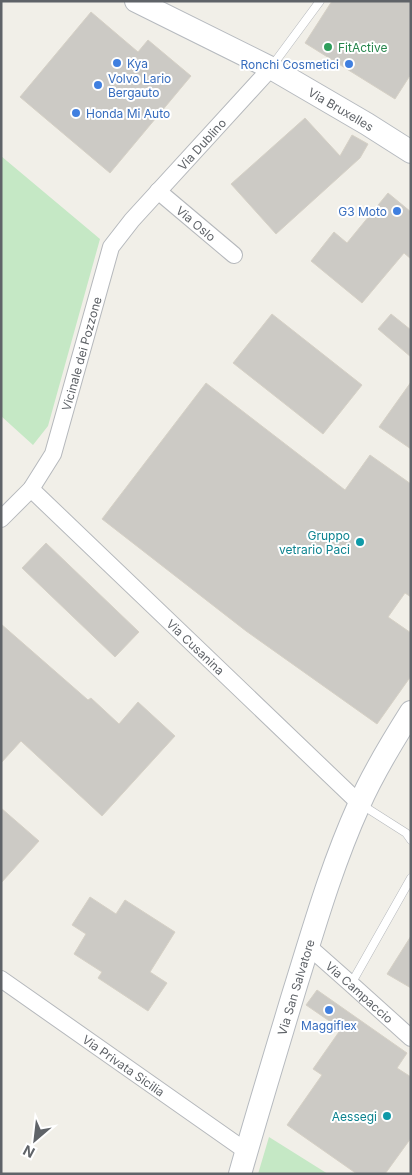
<svg xmlns="http://www.w3.org/2000/svg" width="412" height="1175" font-family="Inter,sans-serif">
	<rect width="100%" height="100%" fill="#f1efe8"/>
	<path fill="#c5e8c5" d="M1,156L100,239L48,426L33,445L1,416Z
		M269,1137L328,1174H258Z"/>
	<path fill="#cccac5" stroke="#d6d1c6" d="M332,1H411V74L395,99L305,43Z
		M91,12L138,52L148,40L191,76L110,173L20,97Z
		M305,118L340,156L352,135L368,144L360,158L276,234L231,184Z
		M388,193L411,212V259L404,253L362,303L311,261L334,232L347,243Z
		M272,314L362,385L323,434L233,363Z
		M391,314L411,330V357L378,329Z
		M411,382V449L379,427Z
		M206,383L345,490L370,455L411,484V597L405,593L388,617L411,633V676L377,724L246,631L102,519Z
		M46,543L139,632L115,657L22,568Z
		M1,624L88,700L91,698L119,724L138,702L175,736L102,816L21,741L1,763Z
		M1,808L39,841L1,883Z
		M90,897L116,914L125,900L175,932L150,972L167,983L148,1011L98,978L102,972L74,954L86,934L72,925Z
		M411,936V988L387,974Z
		M317,990L407,1053L397,1068L411,1077V1138L385,1174H357L287,1125L322,1075L313,1069L341,1029L306,1005Z"/>
	<g fill="none" stroke-linecap="round" stroke-linejoin="round">
		<defs>
			<path id="lane" d="M272,66L320,1
				M362,805L406,833L411,840
				M351,984L411,878"/>
			<g id="street">
				<path id="s1" d="M158,191L234,255"/>
				<path id="s2" d="M31,489L359,803"/>
				<path id="s3" d="M1,519L31,489L53,454L111,247L132,220L271,68"/>
				<path id="s4" d="M308,946L351,984L411,1038"/>
				<path id="s5" d="M1,979L246,1151"/>
			</g>
			<g id="secondary">
				<path id="s6" d="M136,1L271,68L367,124L411,152"/>
				<path id="s7" d="M240,1174C257,1114 275,1055 293,995C313,931 331,867 359,805C373,773 392,742 411,712"/>
			</g>
		</defs>
		<use href="#lane" stroke="#b5b8bc" stroke-width="9"/>
		<use href="#street" stroke="#b5b8bc" stroke-width="18"/>
		<use href="#secondary" stroke="#b6babf" stroke-width="24"/>
		<use href="#lane" stroke="#fff" stroke-width="8"/>
		<use href="#street" stroke="#fff" stroke-width="16"/>
		<use href="#secondary" stroke="#fff" stroke-width="22"/>
	</g>
	<circle fill="#2e9e5b" stroke="#fff" stroke-width="2" cx="328" cy="47" r="5"/>
	<g fill="#3f7fe0" stroke="#fff" stroke-width="2">
		<circle cx="117" cy="63" r="5"/>
		<circle cx="349" cy="64" r="5"/>
		<circle cx="98" cy="85" r="5"/>
		<circle cx="76" cy="113" r="5"/>
		<circle cx="397" cy="211" r="5"/>
		<circle cx="329" cy="1010" r="5"/>
	</g>
	<g fill="#0f9aa8" stroke="#fff" stroke-width="2">
		<circle cx="360" cy="542" r="5"/>
		<circle cx="387" cy="1116" r="5"/>
	</g>
	<g text-anchor="middle" dominant-baseline="central" stroke-width="4" stroke-linejoin="round" paint-order="stroke">
		<g font-size="12" fill="#27864d" stroke="#fff" text-anchor="start">
			<text x="338" y="47">FitActive</text>
		</g>
		<g font-size="12" fill="#366cbe" stroke="#fff" text-anchor="start">
			<text x="127" y="63">Kya</text>
			<text x="339" y="64" text-anchor="end">Ronchi Cosmetici</text>
			<text x="108" y="78">Volvo Lario<tspan x="108" dy="14">Bergauto</tspan></text>
			<text x="86" y="113">Honda Mi Auto</text>
			<text x="387" y="211" text-anchor="end">G3 Moto</text>
			<text x="329" y="1025" text-anchor="middle">Maggiflex</text>
		</g>
		<g font-size="12" fill="#5f6368" stroke="#fff">
			<text stroke="none"><textPath href="#s6" startOffset="232">Via Bruxelles</textPath></text>
			<text stroke="none"><textPath href="#s3" startOffset="436">Via Dublino</textPath></text>
			<text stroke="none"><textPath href="#s1" startOffset="50">Via Oslo</textPath></text>
			<text stroke="none"><textPath href="#s3" startOffset="188">Vicinale dei Pozzone</textPath></text>
			<text stroke="none"><textPath href="#s2" startOffset="228">Via Cusanina</textPath></text>
			<text stroke="none"><textPath href="#s7" startOffset="195">Via San Salvatore</textPath></text>
			<text stroke="none"><textPath href="#s4" startOffset="69">Via Campaccio</textPath></text>
			<text stroke="none"><textPath href="#s5" startOffset="150">Via Privata Sicilia</textPath></text>
		</g>
		<g font-size="12" fill="#0d838f" stroke="#fff" text-anchor="end">
			<text x="350" y="535">Gruppo<tspan x="350" dy="14">vetrario Paci</tspan></text>
			<text x="377" y="1116">Aessegi</text>
		</g>
	</g>
	<rect width="412" height="1175" fill="none" stroke="#5f6368" stroke-width="5"/>
	<g transform="translate(35 1140) rotate(208)" stroke="#ffffff" stroke-width="4" paint-order="stroke">
	<path d="M0-4L9 19L0 12L-9 19Z" fill="#5f6368"/>
	<text y="-8" font-size="14" font-weight="bold" text-anchor="middle" fill="#5f6368">N</text>
	</g>
</svg>
